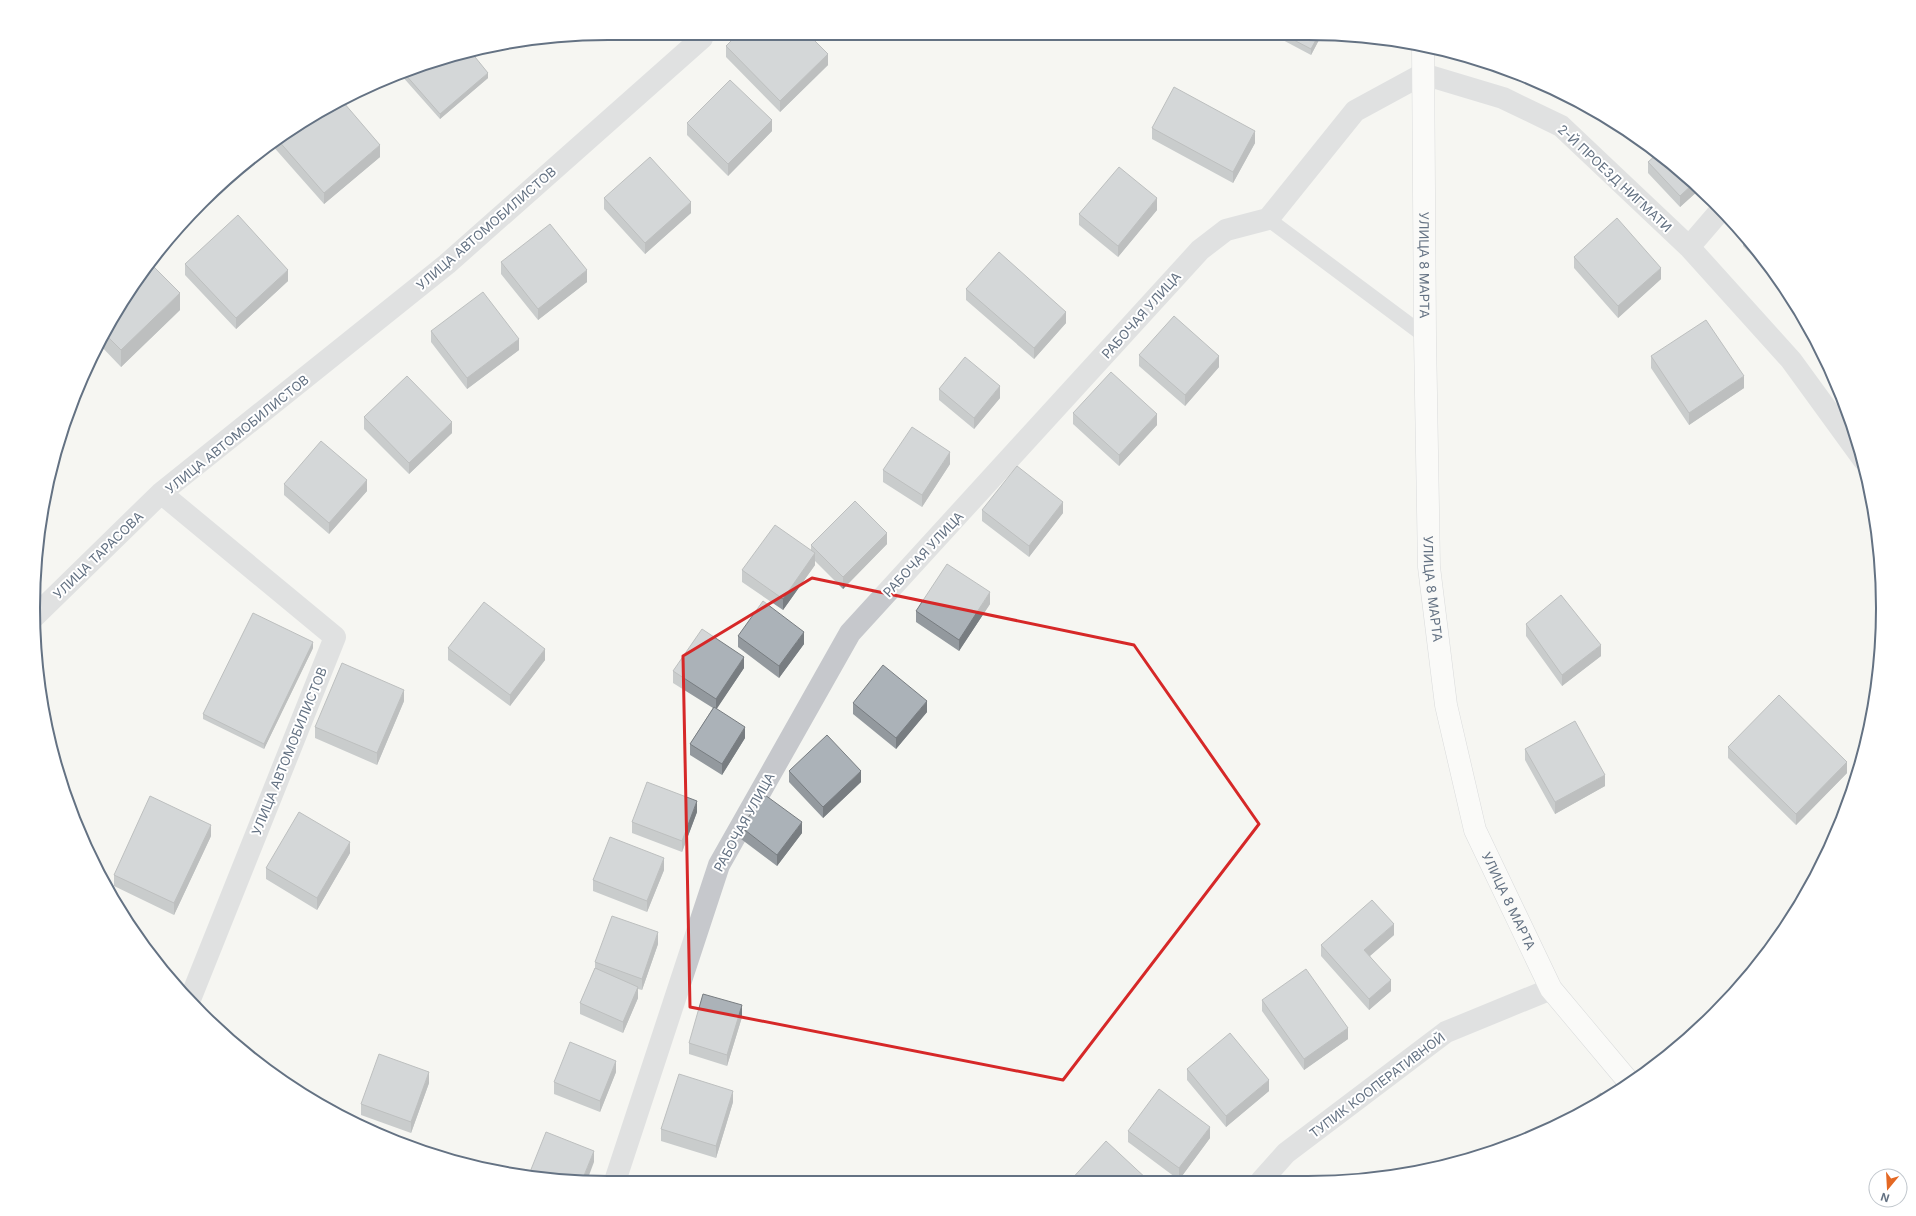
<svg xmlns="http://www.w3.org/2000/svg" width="1916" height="1216" font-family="Inter,sans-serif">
	<rect width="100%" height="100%" fill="#f5f6f2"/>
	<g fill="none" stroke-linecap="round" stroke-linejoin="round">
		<defs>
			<g id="secondary">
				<path id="s1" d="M1423,46L1425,336L1429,567L1446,705L1475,830L1551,989L1629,1082"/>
			</g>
		</defs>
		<use href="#secondary" stroke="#b8bbc0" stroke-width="23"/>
		<path stroke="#c6c8cc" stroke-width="15" d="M1268,219L1425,336"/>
		<path stroke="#c6c8cc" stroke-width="22" d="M1689,247L1720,211
			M161,493L335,637L191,997
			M34,617L161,493L447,264L702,38
			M616,1178L719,865L850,633L1200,250L1226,230L1268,219L1355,111L1423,74L1503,98L1561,126L1689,247L1791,360L1863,459
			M1261,1181L1286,1153L1446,1032L1551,989"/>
		<use href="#secondary" stroke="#fff" stroke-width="22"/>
	</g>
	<path fill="#93999e" d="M1279,38H1320L1311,55Z
		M726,46L828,65L780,112L726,57Z
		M423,63L488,78L440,119L401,75Z
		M687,123L772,131L728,176L687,135Z
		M1152,128L1255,143L1233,183L1152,139Z
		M288,130L380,157L324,204L271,144Z
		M1648,162L1687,176L1700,189L1680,207L1648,173Z
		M604,198L691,213L645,254L604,209Z
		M1157,210L1118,257L1079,225V214Z
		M1743,236L1764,258L1782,286L1743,246Z
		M1574,257L1661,279L1618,318L1574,268Z
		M501,262L587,282L538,320L501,274Z
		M185,264L288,281L236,329L185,275Z
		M966,289L1066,323L1034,359L966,300Z
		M180,310L121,367L99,344L110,321Z
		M431,331L519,350L467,389L431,342Z
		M1139,355L1219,367L1185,406L1139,366Z
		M1651,356L1744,388L1689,425L1651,368Z
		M939,389L1000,398L974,429L939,400Z
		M1073,413L1157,425L1119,466L1073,424Z
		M364,417L452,433L409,474L364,429Z
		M950,464L922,507L883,482V470Z
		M284,484L367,491L329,534L284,495Z
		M982,510L1063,513L1029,557L982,521Z
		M887,544L843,589L815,561V565L783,610L742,582V570L811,550V545Z
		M990,604L959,651L916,622V611Z
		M1526,624L1601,656L1562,686L1526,636Z
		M738,636L804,644L779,678L738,647Z
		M313,648L264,749L203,719V714Z
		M448,648L545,660L510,706L448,660Z
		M744,668L716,709L745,738L722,775L690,755V744L713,708L673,683V671Z
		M404,701L377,765L315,738V727Z
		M853,703L927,712L896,749L853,714Z
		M1728,747L1847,773L1796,825L1728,758Z
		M1525,749L1605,786L1555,814L1525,760Z
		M789,771L861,782L823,818L789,782Z
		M697,812L682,852L632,833V822Z
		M741,827L802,833L777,866L741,839Z
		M211,836L174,915L114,886V875Z
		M350,853L317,910L266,879V868Z
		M664,870L647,912L593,891V880Z
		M1394,935L1370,956L1391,991L1369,1010L1321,956V945Z
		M658,944L642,990L638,989V998L623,1033L580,1014V1003L595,968V962Z
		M1262,1000L1348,1039L1304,1070L1262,1011Z
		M742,1017L727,1066L689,1054V1043Z
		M1187,1069L1269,1091L1226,1127L1187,1080Z
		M616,1072L600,1112L554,1094V1082Z
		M429,1083L411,1133L361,1115V1104Z
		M733,1102L716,1158L661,1141V1129Z
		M1128,1131L1210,1138L1179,1180L1128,1142Z"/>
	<path fill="#787d81" d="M1317,38H1320L1311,55V49Z
		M828,54V65L780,112V101Z
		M488,73V78L440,119V114Z
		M772,120V131L728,176V164Z
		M1255,131V143L1233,183V172Z
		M380,145V157L324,204V193Z
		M1694,183L1700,189L1680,207V196Z
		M1157,198V210L1118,257V246Z
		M691,202V213L645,254V243Z
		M1661,268V279L1618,318V306Z
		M288,270V281L236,329V318Z
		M587,270V282L538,320V309Z
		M180,293V310L121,367V350Z
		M1066,312V323L1034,359V348Z
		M519,339V350L467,389V378Z
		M1219,356V367L1185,406V395Z
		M1744,376V388L1689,425V413Z
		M1000,386V398L974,429V418Z
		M1157,414V425L1119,466V455Z
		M452,422V433L409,474V463Z
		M950,452V464L922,507V495Z
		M367,480V491L329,534V523Z
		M1063,502V513L1029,557V546Z
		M887,533V544L843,589V577Z
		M815,553V565L783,610V599Z
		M990,592V604L959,651V640Z
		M804,632V644L779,678V666Z
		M313,642V648L264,749V744Z
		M1601,645V656L1562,686V675Z
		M545,649V660L510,706V695Z
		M744,657V668L716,710V699Z
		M404,690V701L377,765V753Z
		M927,701V712L896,749V738Z
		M745,727V738L722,775V764Z
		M1847,762V773L1796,825V814Z
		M861,771V782L823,818V807Z
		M1605,775V786L1555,814V802Z
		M697,801V812L682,852V841Z
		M802,822V833L777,866V855Z
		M211,825V836L174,915V903Z
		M350,842V853L317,910V898Z
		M664,858V870L647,912V901Z
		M1394,924V935L1364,961V950Z
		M658,932V944L642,990V979Z
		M1391,980V991L1369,1010V999Z
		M638,987V998L623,1033V1022Z
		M742,1005V1017L727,1066V1055Z
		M1348,1028V1039L1304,1070V1059Z
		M616,1061V1072L600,1112V1101Z
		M429,1072V1083L411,1133V1122Z
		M1269,1080V1091L1226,1127V1116Z
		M733,1091V1102L716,1158V1146Z
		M1210,1127V1138L1179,1180V1168Z
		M594,1151V1162L588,1178H583Z"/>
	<path fill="#abb2b8" stroke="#787d81" d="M734,38H812L828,54L780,101L726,46Z
		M1290,38H1317L1311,49Z
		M471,52L488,73L440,114L404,73L423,63Z
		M730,80L772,120L728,164L687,123Z
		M1174,87L1255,131L1233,172L1152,128Z
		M344,103L380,145L324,193L277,139L288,130Z
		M1656,155L1687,176L1694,183L1680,196L1648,162Z
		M650,157L691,202L645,243L604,198Z
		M1119,167L1157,198L1118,246L1079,214Z
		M238,215L288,270L236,318L185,264Z
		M1617,218L1661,268L1618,306L1574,257Z
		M550,224L587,270L538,309L501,262Z
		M999,252L1066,312L1034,348L966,289Z
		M149,262L180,293L121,350L104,333L110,321Z
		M483,292L519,339L467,378L431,331Z
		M1174,316L1219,356L1185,395L1139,355Z
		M1706,320L1744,376L1689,413L1651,356Z
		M965,357L1000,386L974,418L939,389Z
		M1111,372L1157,414L1119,455L1073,413Z
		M407,376L452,422L409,463L364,417Z
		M912,427L950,452L922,495L883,470Z
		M321,441L367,480L329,523L284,484Z
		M1017,466L1063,502L1029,546L982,510Z
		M855,501L887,533L843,577L811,545Z
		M775,525L815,553L783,599L742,570Z
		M947,564L990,592L959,640L916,611Z
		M1561,595L1601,645L1562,675L1526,624Z
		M763,601L804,632L779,666L738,636Z
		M484,602L545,649L510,695L448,648Z
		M253,613L313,642L264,744L203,714Z
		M702,629L744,657L716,699L673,671Z
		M342,663L404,690L377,753L315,727Z
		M883,665L927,701L896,738L853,703Z
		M1779,695L1847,762L1796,814L1728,747Z
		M714,707L745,727L722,764L690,744Z
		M1575,721L1605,775L1555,802L1525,749Z
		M827,735L861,771L823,807L789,771Z
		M647,782L697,801L682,841L632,822Z
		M765,795L802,822L777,855L741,827Z
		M150,796L211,825L174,903L114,875Z
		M299,812L350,842L317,898L266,868Z
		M610,837L664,858L647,901L593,880Z
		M1372,900L1394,924L1364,950L1391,980L1369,999L1321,945Z
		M612,916L658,932L642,979L595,962Z
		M595,968L638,987L623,1022L580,1003Z
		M1306,969L1348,1028L1304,1059L1262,1000Z
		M703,994L742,1005L727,1055L689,1043Z
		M1230,1033L1269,1080L1226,1116L1187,1069Z
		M570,1042L616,1061L600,1101L554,1082Z
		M379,1054L429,1072L411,1122L361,1104Z
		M679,1074L733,1091L716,1146L661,1129Z
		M1159,1089L1210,1127L1179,1168L1128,1131Z
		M1601,1093L1605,1097L1568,1120L1567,1119Z
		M546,1132L594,1151L583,1178H533L528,1177Z
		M1106,1141L1149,1181H1070Z"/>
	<path d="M0 0H1916V1216H0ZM812,578L1134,645L1259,824L1063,1080L690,1007L683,656Z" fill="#f5f6f2" fill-opacity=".55" fill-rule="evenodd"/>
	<path fill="none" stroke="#d62828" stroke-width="3" stroke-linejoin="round" d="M812,578L1134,645L1259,824L1063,1080L690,1007L683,656Z"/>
	<g text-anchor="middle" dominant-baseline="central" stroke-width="4" stroke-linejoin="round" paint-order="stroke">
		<g font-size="13" fill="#647283" stroke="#fff">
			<text transform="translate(1615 178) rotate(43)">2-Й ПРОЕЗД НИГМАТИ</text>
			<text transform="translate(486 228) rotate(-41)">УЛИЦА АВТОМОБИЛИСТОВ</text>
			<text stroke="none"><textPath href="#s1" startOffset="219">УЛИЦА 8 МАРТА</textPath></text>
			<text transform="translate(1141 315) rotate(-48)">РАБОЧАЯ УЛИЦА</text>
			<text transform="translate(237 434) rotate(-39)">УЛИЦА АВТОМОБИЛИСТОВ</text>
			<text transform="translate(923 554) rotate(-47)">РАБОЧАЯ УЛИЦА</text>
			<text transform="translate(98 555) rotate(-44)">УЛИЦА ТАРАСОВА</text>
			<text stroke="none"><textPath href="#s1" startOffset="543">УЛИЦА 8 МАРТА</textPath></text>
			<text transform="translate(289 751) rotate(-68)">УЛИЦА АВТОМОБИЛИСТОВ</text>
			<text transform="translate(744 822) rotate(-61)">РАБОЧАЯ УЛИЦА</text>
			<text stroke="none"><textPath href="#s1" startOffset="867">УЛИЦА 8 МАРТА</textPath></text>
			<text transform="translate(1377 1085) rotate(-37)">ТУПИК КООПЕРАТИВНОЙ</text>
		</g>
	</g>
	<path d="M0 0H1916V1216H0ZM608 40H1308A568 568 0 0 1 1876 608V608A568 568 0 0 1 1308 1176H608A568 568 0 0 1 40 608V608A568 568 0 0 1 608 40Z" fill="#fff" fill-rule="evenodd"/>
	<path fill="none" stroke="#647283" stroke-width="2" d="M608 40H1308A568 568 0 0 1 1876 608V608A568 568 0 0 1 1308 1176H608A568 568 0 0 1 40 608V608A568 568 0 0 1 608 40Z"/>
	<g transform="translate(1888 1188) rotate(198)"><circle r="19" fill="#ffffff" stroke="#c1c7cd"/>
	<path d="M0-3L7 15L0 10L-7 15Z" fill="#e46823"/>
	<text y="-6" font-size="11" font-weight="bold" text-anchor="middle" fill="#647283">N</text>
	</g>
</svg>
